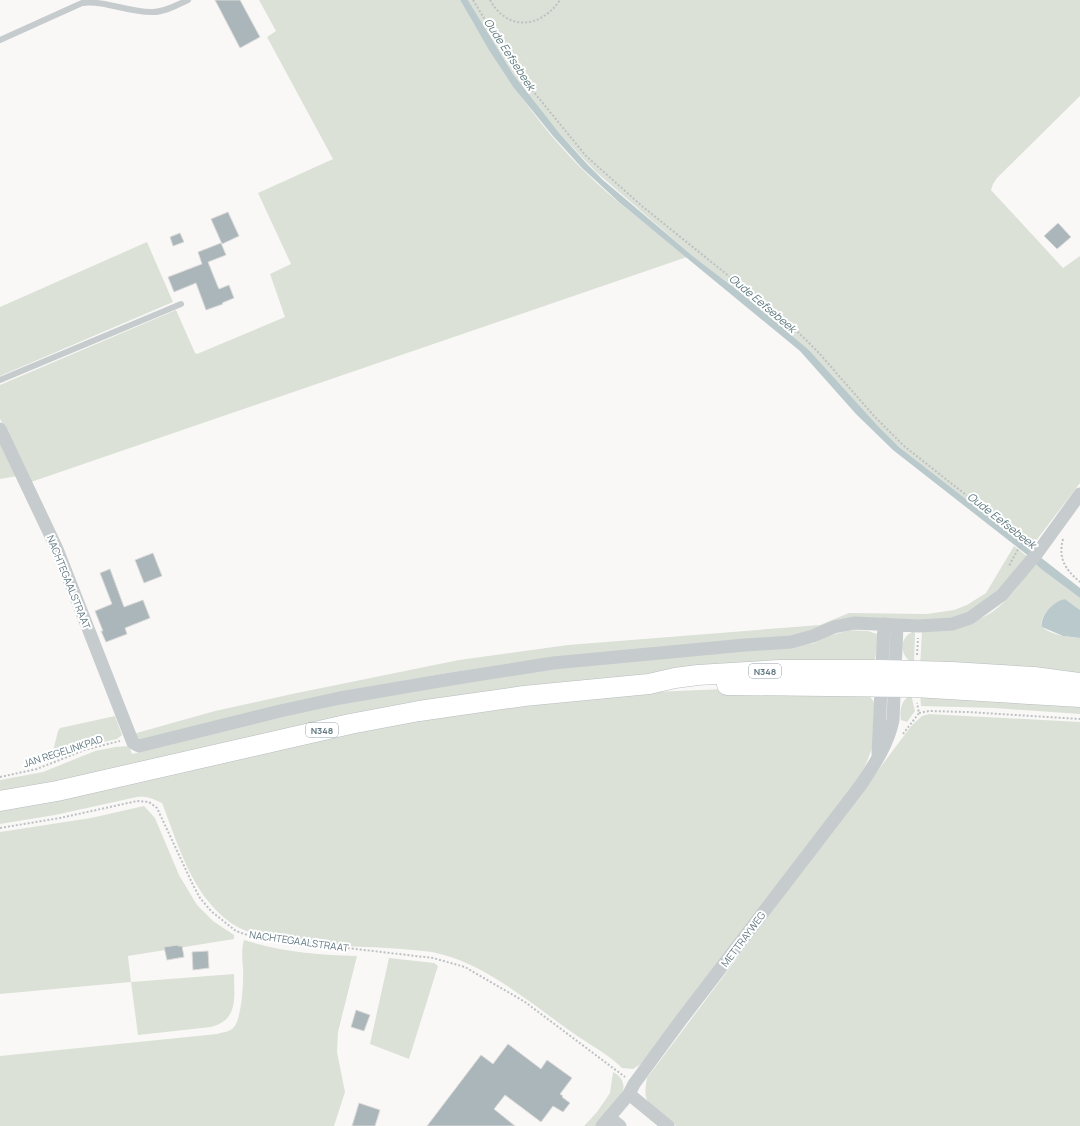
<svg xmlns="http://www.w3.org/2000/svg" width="1080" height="1126" font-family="Manrope,sans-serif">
	<rect width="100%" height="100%" fill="#f9f8f6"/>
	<path fill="#dbe1d7" d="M259,0H460C494,60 531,117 580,167C613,200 651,228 687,257L31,482L22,461L0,419V385L176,310L195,353L197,354L285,317L270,274L291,264L258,193L333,159L267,37L276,31Z
		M468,0H1080V96L997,178L993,184L991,190L1063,268L1080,256V483L1038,538L1030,550L899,447L878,426L809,350L741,293L694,257L596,172L560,134L513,74Z
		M147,242L173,302L0,376V307Z
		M0,441L18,476L0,479Z
		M1014,546L1028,557L1000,590L968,612L950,618L800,636L514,663L447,673L357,689L140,740L133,734L215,711L292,694L459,660L568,645L820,625L849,613L927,614L954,610L967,605L986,593Z
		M1035,562L1041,569L1080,598V610L1065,599C1055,604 1039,613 1042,627C1052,635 1067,637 1080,638V675L920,667L922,632C939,628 957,626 973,621C1002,613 1019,585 1035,562Z
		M849,630L868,631L877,634L878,643L875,659L869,662L697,672L0,795V780L43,772L95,751L115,747L129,746L132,754L279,717L394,692L520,673L616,662L798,646L814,643L826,637Z
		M914,631L915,633L914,664C899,656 898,638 914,631Z
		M724,689L869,695L874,702L873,746L866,764L855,784L641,1064L633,1069L622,1068C612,1057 586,1042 573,1033C530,1003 484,962 432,952C417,950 402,949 387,948C350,946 313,946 278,939C260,936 242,932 227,920C191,892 178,844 162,803C153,799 147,796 137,797L55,815L0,824V808L274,747L493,707L653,692Z
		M920,692L1080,702V714L994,708L921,706Z
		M911,694L915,711L907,722L901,720C899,709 902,700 911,694Z
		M929,714L1080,722V1126H676C668,1120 652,1109 647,1100C644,1094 646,1085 647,1078L912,725L922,716Z
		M115,716L122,735L117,739L90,745L48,762L47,761L52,755L58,731L60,728Z
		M144,806L155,818L179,875L197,905L213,921L234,935V939L128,956L131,982L234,974C234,997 239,1020 211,1027L138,1035L131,982L0,994V832L91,818Z
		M244,940C281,952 318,955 357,956L338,1032L337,1052L345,1092L334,1126H0V1056L217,1034C223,1032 230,1032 234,1027C241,1019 243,989 243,978C244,966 240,952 244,940Z
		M389,958L434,963L438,966L409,1059L370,1044Z
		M613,1072C621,1076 625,1083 623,1091L596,1126H584L597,1112L610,1093Z"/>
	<path fill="#bacacc" d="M460,0H468L513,74L560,134L587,164L603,180L694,257L741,293L809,350L878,426L899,447L1080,588V598L1041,569L1026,554L893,450L856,414L800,351L620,203L582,168L553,136L514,88L489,50Z
		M1065,599L1080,610V638L1063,636L1042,627C1040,615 1054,601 1065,599Z"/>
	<path fill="#aab6ba" stroke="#dbdad8" d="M215,0H240L260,37L240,48Z
		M228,212L239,236L222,244L211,219Z
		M1058,223L1071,237L1057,249L1044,236Z
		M180,233L184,242L173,246L170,237Z
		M221,243L226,255L208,262L218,287L219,289L229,285L234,298L222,303L223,304L206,310L196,283L174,292L168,277L202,264L198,252Z
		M153,553L162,576L144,583L135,560Z
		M110,569L124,607L143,600L150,618L125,628L127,634L106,642L101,631H103L95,611L112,604L100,573Z
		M178,945V946H182L184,957L167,960L164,947Z
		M208,951L209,968L193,970L192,952Z
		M356,1010L370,1015L364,1031L351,1027Z
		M508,1044L541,1069L547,1060L572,1078L560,1094L563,1096L562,1097L570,1103L563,1112L553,1106L541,1122L505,1095L494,1109L515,1126H427L481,1055L493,1064Z
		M359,1103L380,1110L375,1126H352Z"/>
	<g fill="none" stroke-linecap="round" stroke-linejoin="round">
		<defs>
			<path id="primary" d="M727,685L915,687L1080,697
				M0,801L57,791L350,724L419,711L524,696L649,684L675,678L698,675L779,670H881L952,672L1034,677L1080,683"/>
		</defs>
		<use href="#primary" stroke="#b7bdc0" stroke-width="21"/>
		<path stroke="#bdc1c3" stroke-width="2" stroke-dasharray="2 2" stroke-linecap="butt" d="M473,0L515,69L586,156L643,207L796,330L819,353L874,416L904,446L1023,540L1024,542L1017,551L1009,566
			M490,0C508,32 541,28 560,0
			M1063,539C1058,559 1065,569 1080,582
			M917,655L918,638
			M919,713L929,711L967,712L1080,719
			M903,734L919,713L917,703
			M0,777L37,769L84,750L120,741
			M0,828L60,818L137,801L149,802L157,808L193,885L200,898L211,911L236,931L253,937L433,958L465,967L525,1002L625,1077"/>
		<path stroke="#c6cbce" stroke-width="6" d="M0,40L82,3C106,0 129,13 153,12C165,12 177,5 188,0
			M0,380L181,304"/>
		<path stroke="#c6cbce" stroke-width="13" d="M0,429L57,549L133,743L139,746L280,711L340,698L451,679L553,663L745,645L791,642L813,636L834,627L854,623L919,626L952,624L970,618L1002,595L1038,552L1080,494
			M878,755L884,624
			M629,1094L668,1126
			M609,1117L620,1126
			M602,1126L629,1094L634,1084L681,1020L860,786C874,765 888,745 893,720L897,625"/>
		<use href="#primary" stroke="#fff" stroke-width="20"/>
	</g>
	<g text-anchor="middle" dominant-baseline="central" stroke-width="4" stroke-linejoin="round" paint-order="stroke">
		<g fill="#fff" stroke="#91a1a8" stroke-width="1">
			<rect x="749" y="664" width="32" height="14" rx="3"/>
			<rect x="306" y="723" width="32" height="14" rx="3"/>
		</g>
		<g font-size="9" font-weight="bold" fill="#627983">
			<text x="765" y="671">N348</text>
			<text x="322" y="730">N348</text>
		</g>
		<g font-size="10" fill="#627983" stroke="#fff">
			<text transform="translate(69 582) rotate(68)">NACHTEGAALSTRAAT</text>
			<text transform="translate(63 751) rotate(-18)">JAN REGELINKPAD</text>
			<text transform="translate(743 939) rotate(-53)">METTRAYWEG</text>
			<text transform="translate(299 941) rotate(8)">NACHTEGAALSTRAAT</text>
		</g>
		<g font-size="11" font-style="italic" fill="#5d787d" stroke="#fff">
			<text transform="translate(510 54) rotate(57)">Oude Eefsebeek</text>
			<text transform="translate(763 303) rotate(40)">Oude Eefsebeek</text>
			<text transform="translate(1002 520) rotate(38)">Oude Eefsebeek</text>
		</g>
	</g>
</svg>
